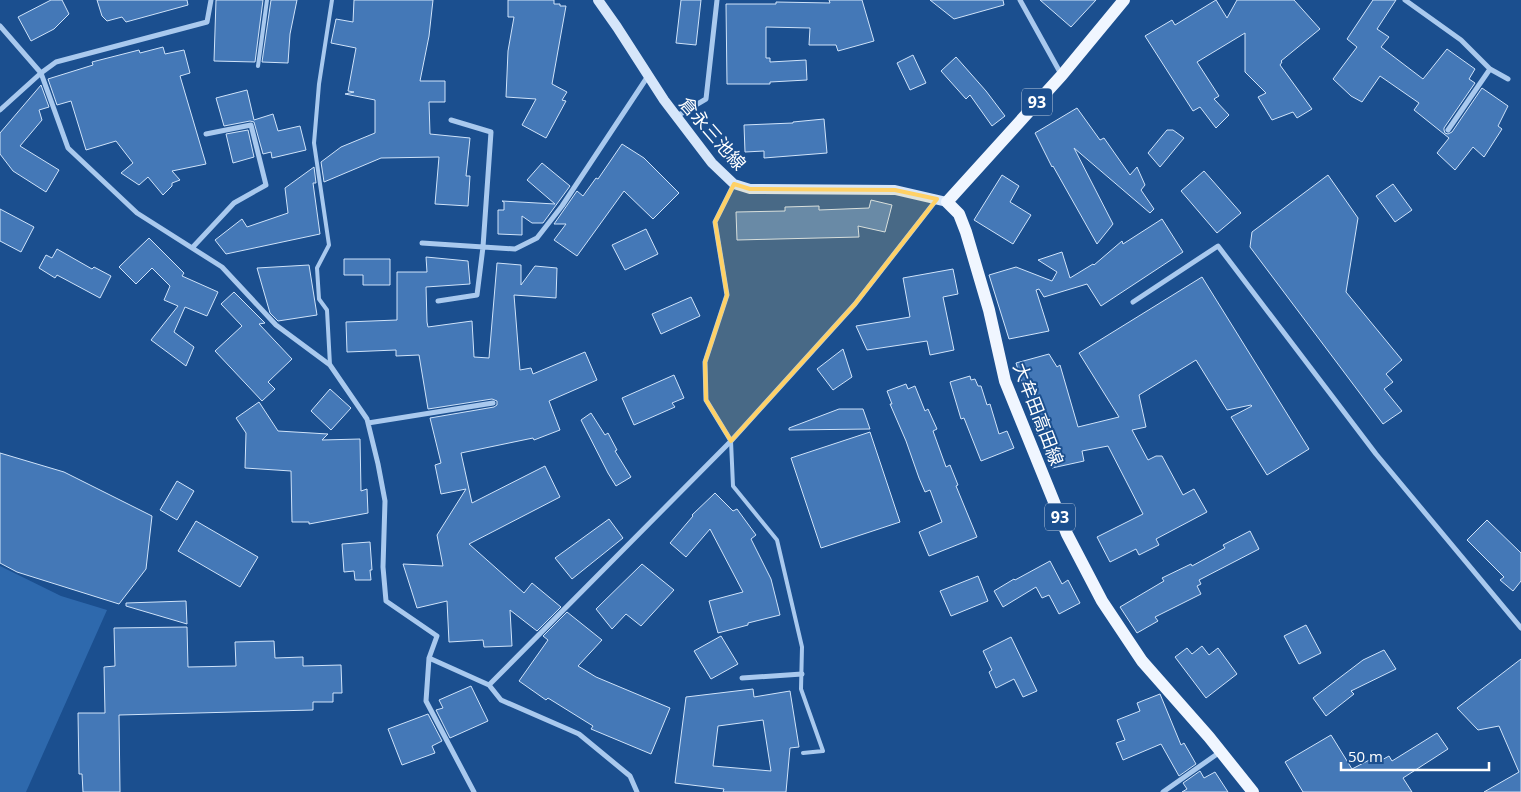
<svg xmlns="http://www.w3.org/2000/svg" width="1521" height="792" font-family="'Open Sans','Noto Sans JP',sans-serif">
	<rect width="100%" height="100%" fill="#1b4f8f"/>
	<path fill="#2e69ad" d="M0,566L61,596L107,610L26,792H0Z"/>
	<path fill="#4478b7" stroke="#cfe3fa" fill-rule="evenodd" d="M51,0H62L69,14L54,29L31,41L18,17Z
		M97,0H187L188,5L126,22L122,17L107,21L102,16Z
		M216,0H263L255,62L214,61Z
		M271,0H297L290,34L288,63L262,62Z
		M354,0H433L429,36L420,81H445V102H429L430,134L470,138L466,176H470L468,206L435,204L439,157L381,158L324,182L321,162L341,147L375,133V100L345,94L354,92L348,91L356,48L331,43L336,19L353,22Z
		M508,0H554V4H560V6H566L552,84L567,92L562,100L566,101L546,138L522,125L536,99L506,97L508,51L514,17H508Z
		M681,0H701L696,45L676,43Z
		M829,0H862L874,41L838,51L836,45H809L810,28L766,27V58H770V62L806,60L807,80L770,82V84H727L726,4H776V2L830,3Z
		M930,0H1003L1004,5L954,19Z
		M1040,0H1096L1071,27Z
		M1216,0L1227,18L1237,0H1294L1320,29L1281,61L1282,62L1280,65L1312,109L1297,118L1293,112L1272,120L1258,97L1266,93L1245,72V33L1197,62L1219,96L1214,99L1229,115L1216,128L1200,107L1193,111L1145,36L1172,20L1175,25Z
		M1373,0H1396L1377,29L1389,37L1381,47L1423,79L1447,49L1475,69L1469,79L1475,83L1444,128V130L1445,133L1448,134L1452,132L1482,88L1508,106L1498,126L1502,129L1484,157L1473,147L1455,170L1437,153L1449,138L1414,110L1419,103L1380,76L1362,102L1351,96L1333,79L1357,47L1347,39Z
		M163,47L165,54L184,50L190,73L180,76L206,164L172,171L180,180L172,183V186L163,195L148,177L139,185L121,173L133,163L116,141L86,150L71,101L57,105L48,79L93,65L92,62L139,50L140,53Z
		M913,55L926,83L910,90L897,63Z
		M956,57L986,91L1005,116L992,126L970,95L966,99L941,71Z
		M41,85L49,107L39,110L42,120L20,146L59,170L46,192L13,171L0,154V133Z
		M247,90L254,120L273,114L278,131L300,126L306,150L272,158L271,152L263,154L254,122L250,121L224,126L216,98Z
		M1077,108L1100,140L1104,138L1130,175L1137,167L1145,185L1141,190L1154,209L1150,213L1074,148L1113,224L1097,244L1053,166L1052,167L1035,133Z
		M824,119L827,153L764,158V151L745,152L744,125L793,123V122Z
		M248,130L254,157L233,163L226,134Z
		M1167,130H1173L1184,138L1160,167L1148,153Z
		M622,144L644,158L679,193L653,219L624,191L577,256L554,240L566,224H554L577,191L583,196L596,178L598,179Z
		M542,163L570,186L543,223H532L522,216V235L498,234V210H504V202L502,201L555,204L527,180Z
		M314,167L316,183H313L320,234L226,254L215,240L242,219L247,227L288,213L285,188Z
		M1204,171L1241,213L1217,233L1181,191Z
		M1002,175L1019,186L1010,202L1031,215L1013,244L974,220Z
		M1328,175L1358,218L1346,292L1402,360L1386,374L1393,382L1384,389L1402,411L1383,424L1250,247L1252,232Z
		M1393,184L1412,210L1395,222L1376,196Z
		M871,200L892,205L885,232L858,226L859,237L737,240L736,212L785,211V207L819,206V210L869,208Z
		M0,209L34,227L21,252L0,241Z
		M1162,219L1183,252L1101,306L1087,284L1044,297L1039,289L1036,290L1049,331L1009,339L989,275L1016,267L1052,281L1057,272L1038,260L1062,252L1070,278L1093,264L1094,265L1122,241L1123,244Z
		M646,229L658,254L625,270L612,245Z
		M149,238L184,273L182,276L218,292L207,316L185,307L174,332L194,347L186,366L151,340L178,306L164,300L170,286L152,268L136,284L119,267Z
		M57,249L92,269L94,267L111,276L100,298L57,275L55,278L39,268L46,255L52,258Z
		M426,257L468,261L470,284L426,287L427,322L428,327L472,321L474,357L489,358L497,263L521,265V285L535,266L557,268L556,298L514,295L520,370L531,368L533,374L585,352L597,380L549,401L560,430L534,440L533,438L461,453L472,503L545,466L560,497L469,544L524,593L532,583L561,607L537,631L510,610L512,646L484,647L483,640L449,642L447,601L417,608L403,564L443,566L437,535L466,489L441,494L435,465L441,463L430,418L494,407L497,405V401L492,399L428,409L419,355L396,356V350L347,352L346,322L397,320V272H427Z
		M344,259H390V285H363V275H344Z
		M309,265L317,315L278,321L270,313L257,268Z
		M953,269L958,294L943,297L954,350L930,355L927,341L867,350L856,326L910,317L903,278Z
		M1202,277L1309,449L1267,475L1231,417L1252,406L1251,405L1227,410L1196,360L1139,395L1146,427L1132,430L1148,460L1156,456H1162L1183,495L1194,489L1207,512L1156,539L1159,545L1139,555L1136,549L1110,562L1097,537L1143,514L1108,446L1082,451L1084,461L1052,468L1045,434L1038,436L1016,363L1049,354L1057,367L1060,365L1078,427L1119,417L1079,353Z
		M234,292L265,323L259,324L292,359L268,382L275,389L262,401L215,351L242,326L221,304Z
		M691,297L700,316L661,334L652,314Z
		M843,349L852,377L833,390L817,369Z
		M674,375L684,398L672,403L675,407L634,425L622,398Z
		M970,376L971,380L975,379L978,386H981L987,405L990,404L999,434L1007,431L1014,448L981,461L964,418L961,419L950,382Z
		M906,384L908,389L915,386L925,411L928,409L937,429L933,431L946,467L950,465L958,485L956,486L977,537L929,556L919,532L942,522L930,490L925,492L919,478L906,441L890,404H892L887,391Z
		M330,389L351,408L331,430L311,411Z
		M259,402L278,431L328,434L322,440L360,439L361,491L367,489L368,513L309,524V522H292L291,471L245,468L246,433L236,418Z
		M839,409H863L870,429L789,430V428Z
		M591,413L605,435L608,433L617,450L615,451L631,477L616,486L608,473L581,420Z
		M870,432L900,522L821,548L791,458Z
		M0,453L64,472L152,516L146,569L119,604L17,572L0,563Z
		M177,481L194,491L177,520L160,510Z
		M715,493L733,511L737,509L756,535L751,539L771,579L780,615L748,623V625L718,633L709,601L743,592L710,529L686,557L670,543L693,516L692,515Z
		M609,519L623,538L572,579L555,558Z
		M1487,520L1521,553V581L1513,591L1500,580L1504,577L1467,540Z
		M196,521L258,557L240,587L178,551Z
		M1250,531L1259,549L1199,580L1201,584L1197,586L1201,594L1155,617L1158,621L1137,633L1120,607L1164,581L1162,578L1191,564L1192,566L1225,548L1223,545Z
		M370,542L372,570H370L371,580H355L354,571L344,572L342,544Z
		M1050,561L1062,584L1068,580L1080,603L1059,614L1049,595L1042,598L1036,587L1003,607L994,591L1014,579L1015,580Z
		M642,564L674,590L641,626L626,614L612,629L596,609Z
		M978,576L988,601L951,616L940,591Z
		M186,601L187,624L126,606V603Z
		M567,612L602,640L578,666L596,677L670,708L651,754L591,729L593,726L548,698L546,700L519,681L548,640L543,636Z
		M1306,625L1321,653L1299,664L1284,636Z
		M187,627L188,667L236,666L235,642L274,641L275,658L303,657V666L341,665L342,693H333V702H313V710L119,715L120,792H83L82,774H79L78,713H105L104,667L115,666L114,628Z
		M721,636L738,664L711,679L694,651Z
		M1011,637L1037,691L1023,697L1014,679L996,688L989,672L992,670L983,651Z
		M1202,646L1209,655L1218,648L1237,674L1206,698L1175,657L1187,648L1192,654Z
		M1384,650L1396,669L1351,691L1354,694L1326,716L1313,698L1363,660Z
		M1521,659V792H1484L1519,772L1499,726L1478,730L1457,708Z
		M471,686L488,721L450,738L436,710L443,708L439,700Z
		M753,689L754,697L790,691L799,747L790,748L786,792H723L724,789L675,783L686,697ZM763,720L771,771L713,766L718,726Z
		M1160,694L1181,745L1184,743L1196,764L1179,776L1161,744L1123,760L1116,743L1125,740L1117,720L1140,711L1137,703Z
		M428,714L442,741L432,746L435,753L402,765L388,729Z
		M1437,733L1448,749L1403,778L1412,792H1303L1285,762L1331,735L1352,769L1377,756L1380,761L1389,756L1392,761Z
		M1200,771L1204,778L1215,772L1228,792H1182L1187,789L1183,783Z"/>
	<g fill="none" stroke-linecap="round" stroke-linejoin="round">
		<path stroke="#a9c9ee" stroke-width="4" d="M258,66L267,0
			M330,365L327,310L319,299L317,268L329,245L314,143L319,84L332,0
			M731,441L733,486L777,540L802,647L801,689L823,751L803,753"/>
		<path stroke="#a9c9ee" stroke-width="5" d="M1020,0L1061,74
			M1405,0L1461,40L1490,69L1508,79
			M0,26L41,73L68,148L137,213L222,267L276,325L330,365L367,419L378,464L385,501L383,567L386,601L437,636L429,658L426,701L474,792
			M0,110L41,73L56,62L207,22L211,0
			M677,116L706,99L717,0
			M1448,130L1490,69
			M422,243L515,249L537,238L562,206L648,76
			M192,248L234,203L266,185L251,125L206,134
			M438,301L477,295L483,247L491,132L451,120
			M1133,302L1218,246L1376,454L1521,628
			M368,423L493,403
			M731,441L706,400L705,362L727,295L715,222L734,184
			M429,658L489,685L501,700L579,734L630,776L637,792
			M742,678L802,674
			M489,685L731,441L855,304L937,199
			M1163,792L1220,752"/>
		<path stroke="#d6e6fa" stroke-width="10" d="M598,0L617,27L664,100L712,163L734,184L750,189L895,190L947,202"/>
		<path stroke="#f0f6ff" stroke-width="12" d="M1124,0L1062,75L947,202L959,214L966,232L989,310L1005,381L1067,534L1102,601L1142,661L1209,737L1253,792"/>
	</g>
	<path fill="#ffd166" fill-opacity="0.2" stroke="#ffd166" stroke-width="4" stroke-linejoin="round" d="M734,184L750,189L895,190L937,199L855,304L731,441L706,400L705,362L727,295L715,222Z"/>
	<g text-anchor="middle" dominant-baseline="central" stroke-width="4" stroke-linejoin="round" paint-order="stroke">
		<g fill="#1b4f8f" stroke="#bbcadd" stroke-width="1">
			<rect x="1022" y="88.5" width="30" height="27" rx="4"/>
			<rect x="1045" y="503.5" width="30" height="27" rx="4"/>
		</g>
		<g font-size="16" font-weight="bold" fill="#fff">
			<text x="1037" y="102">93</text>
			<text x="1060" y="517">93</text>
		</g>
		<g font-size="18" fill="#fff" stroke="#1b4f8f">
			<text transform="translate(713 133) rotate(49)">倉永三池線</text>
			<text transform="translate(1039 414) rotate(69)">大牟田高田線</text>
		</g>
	</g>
	<path d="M1341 762v8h148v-8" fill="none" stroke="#ffffff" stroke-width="2.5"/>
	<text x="1348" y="762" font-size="15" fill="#ffffff" stroke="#1b4f8f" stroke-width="4" paint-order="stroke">50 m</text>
</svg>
